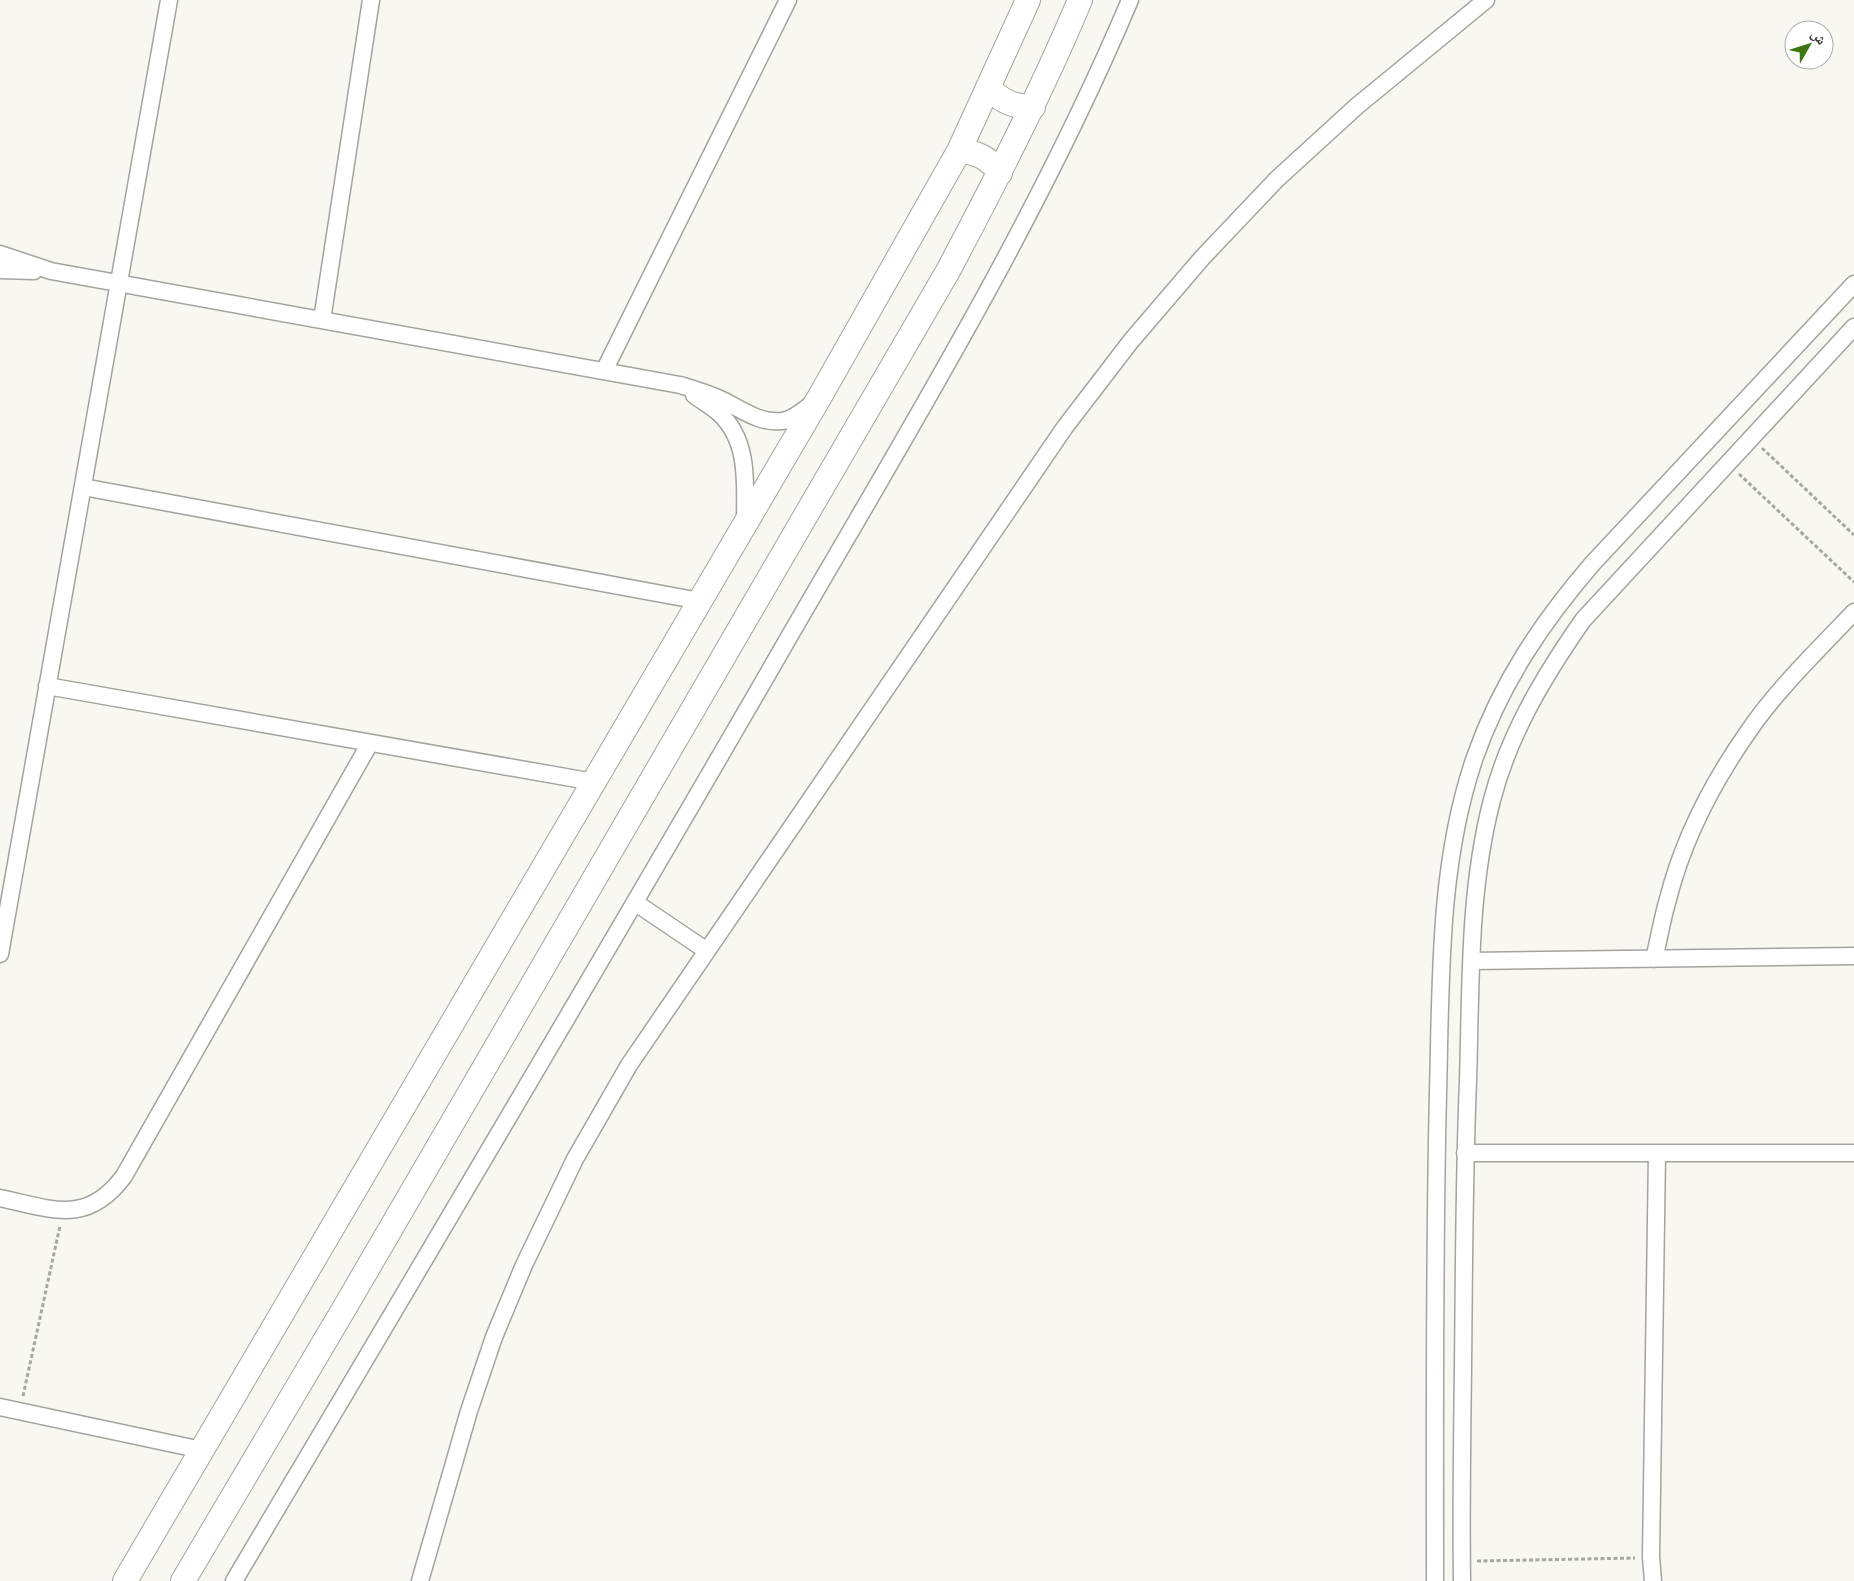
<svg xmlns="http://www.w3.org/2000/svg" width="1854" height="1581" font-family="'PT Sans Narrow','Noto Naskh Arabic',sans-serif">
	<rect width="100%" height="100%" fill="#f9f7f2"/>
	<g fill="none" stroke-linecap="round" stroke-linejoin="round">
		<defs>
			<path id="street" d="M0,254L51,271L680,385C693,389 707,393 720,399C740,408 759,424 782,421C793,420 803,410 812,404
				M0,270L34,271
				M322,320L371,0
				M604,371L788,0
				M694,395C702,401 711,406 719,413C750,441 745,485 745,523
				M83,487L700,601
				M47,686L594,782
				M636,903L707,951
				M0,954L169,0
				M1654,959C1659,939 1662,919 1668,899C1683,840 1713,782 1748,732C1778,688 1818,650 1854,612
				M1472,961L1854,956
				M1465,1153H1854
				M0,1198C52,1209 87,1226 124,1176L370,743
				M0,1407L202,1450
				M234,1581C419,1269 604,958 785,644C907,433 1035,225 1130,0
				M420,1581L469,1411L494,1337L524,1265L575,1159L629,1065L1065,427L1131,341L1202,258L1277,179L1357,106L1486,0
				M1435,1581C1435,1418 1434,1256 1438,1093C1441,981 1438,864 1475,757C1501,683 1542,622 1593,563L1854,284
				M1462,1581C1461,1510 1462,1439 1463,1368C1464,1272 1464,1176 1468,1081C1471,987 1468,892 1492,800C1509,734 1544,676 1583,620L1854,327
				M1653,1581L1651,1557L1657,1153"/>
			<path id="secondary" d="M988,87C1001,101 1013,107 1033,107
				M959,151C977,152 989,158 1000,173
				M125,1581L819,398L959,151L1028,0
				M183,1581L348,1302L948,271C995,182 1041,93 1080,0"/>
		</defs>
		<use href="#street" stroke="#a4a39e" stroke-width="19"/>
		<use href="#secondary" stroke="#a4a39e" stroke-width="26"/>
		<path stroke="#a7a6a2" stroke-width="3" stroke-dasharray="4 2.5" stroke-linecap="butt" d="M1762,448L1854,535
			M1739,474L1854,582
			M23,1396L60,1226
			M1477,1561L1635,1558"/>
		<use href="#street" stroke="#fff" stroke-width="16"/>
		<use href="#secondary" stroke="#fff" stroke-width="24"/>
	</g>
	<g transform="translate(1809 45) rotate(51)"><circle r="24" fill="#ffffff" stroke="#aeaead"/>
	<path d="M0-4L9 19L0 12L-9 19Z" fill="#3c770f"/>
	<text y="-8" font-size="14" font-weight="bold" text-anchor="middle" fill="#353432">ش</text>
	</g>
</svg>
